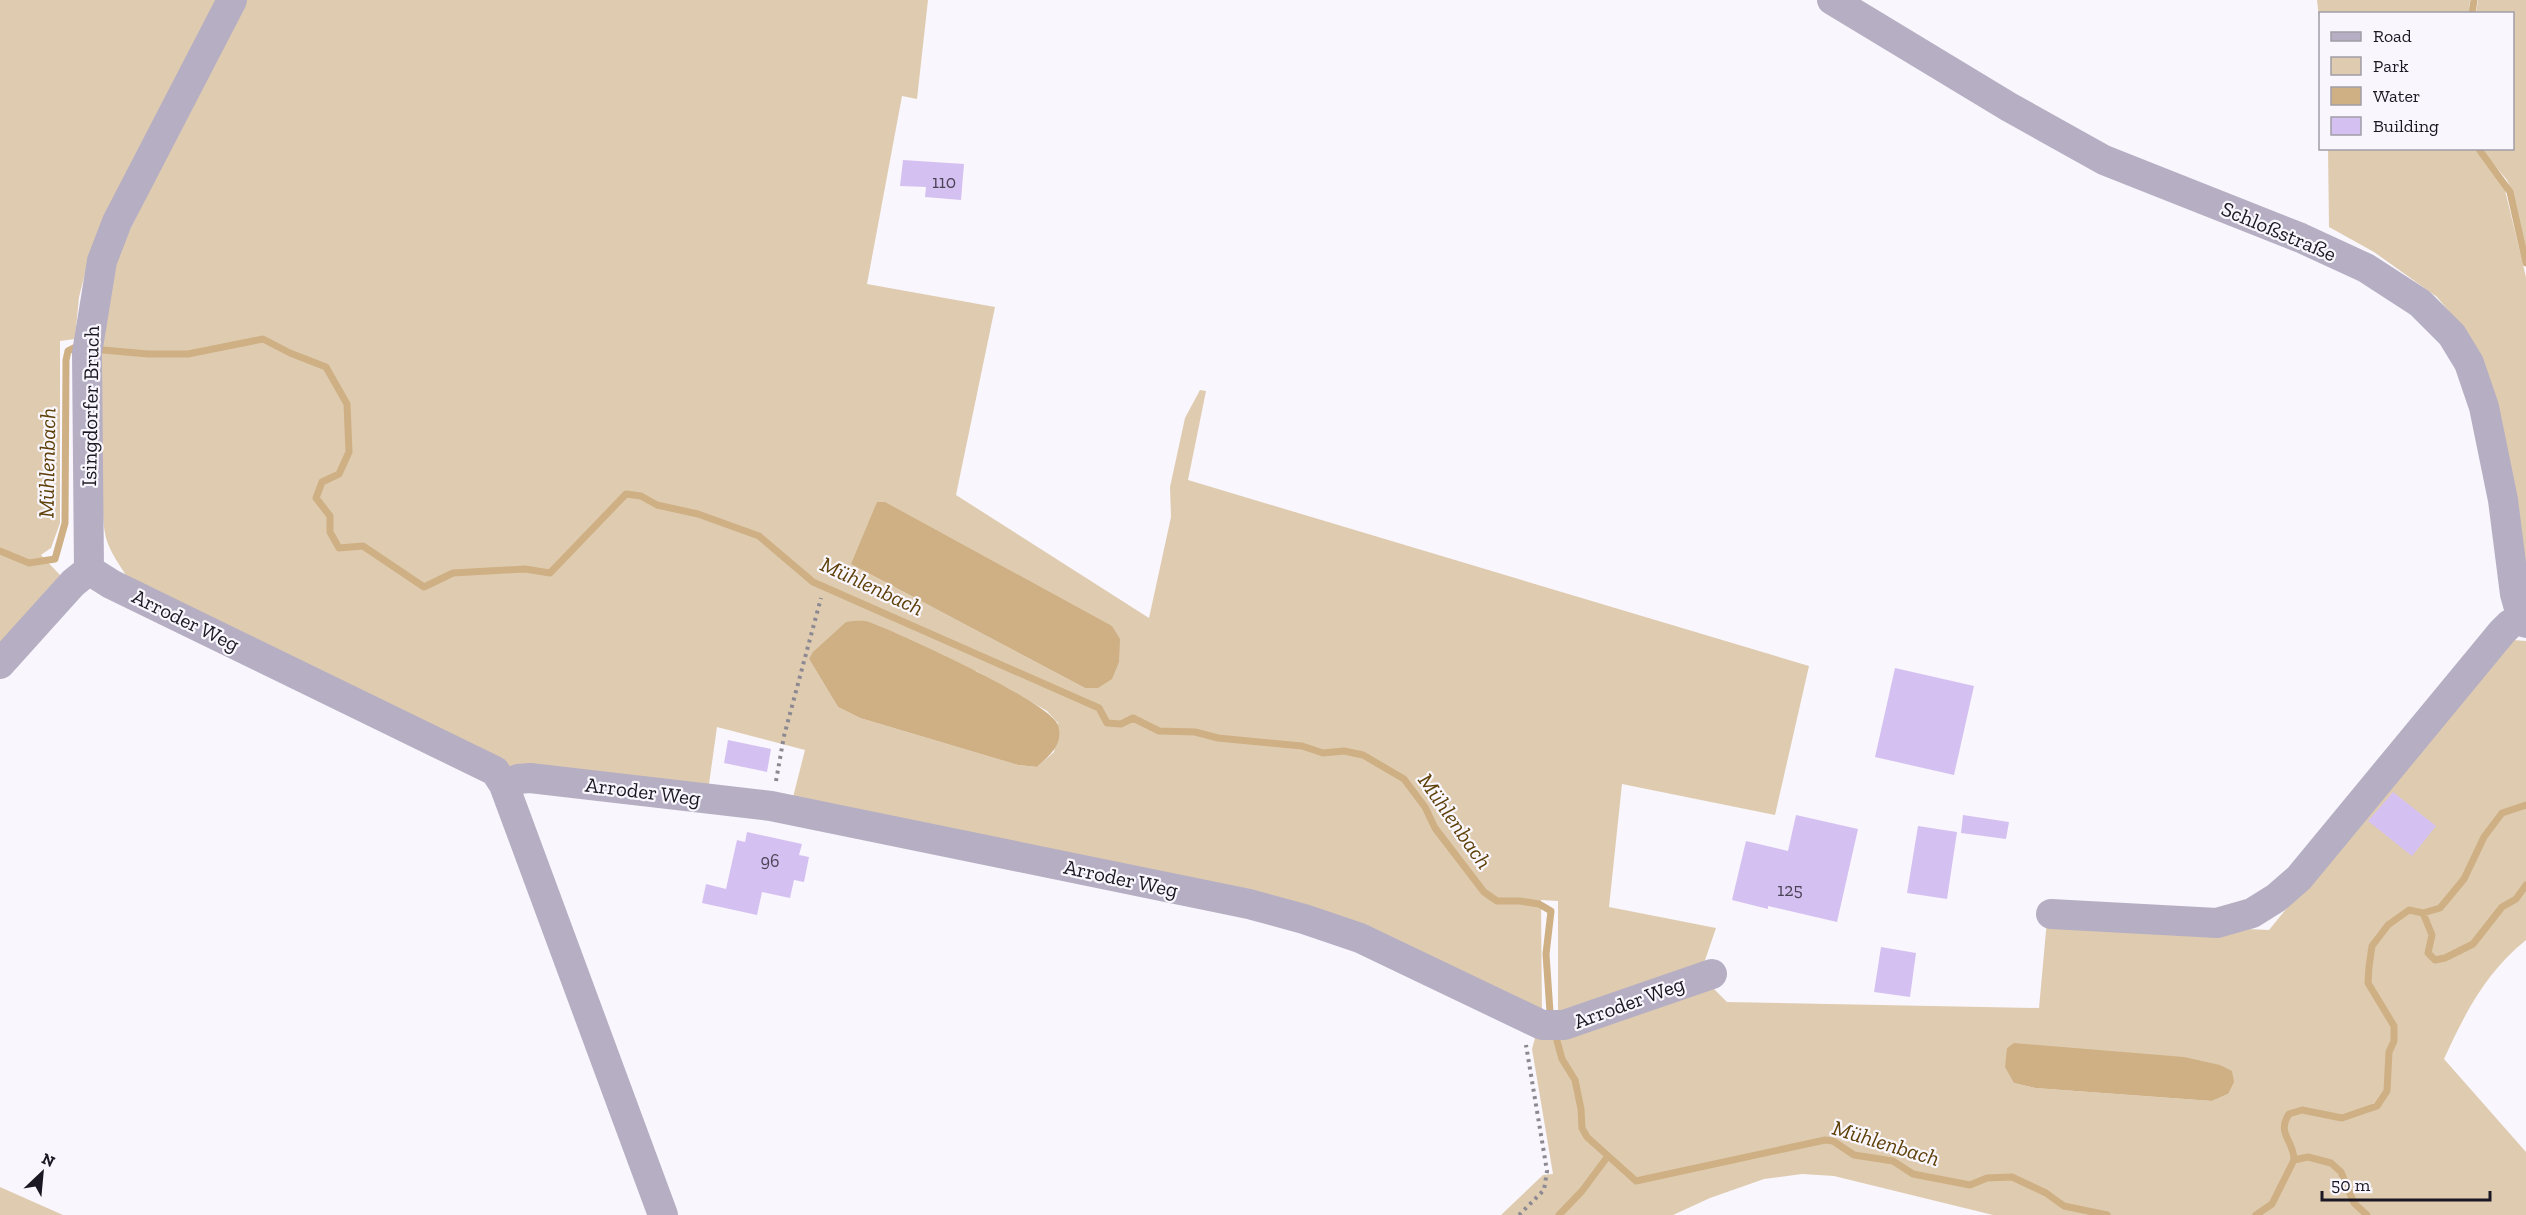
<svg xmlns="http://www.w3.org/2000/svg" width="2526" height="1215" font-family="'Zilla Slab',serif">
	<rect width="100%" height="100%" fill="#f9f6fd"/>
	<path fill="#dfccb0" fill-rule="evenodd" d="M0,0H222L90,254L79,297L75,339L60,341V523L51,548L41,555L61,576L0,645Z
		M243,0H928L917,99L902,96L867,284L995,307L956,495L1149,618L1171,517L1170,487L1185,418L1200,390L1206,391L1188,480L1809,666L1775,815L1622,784L1609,907L1716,928L1702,969L1558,1016V901L1541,900L1542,1015L1364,929L792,801L805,750L717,727L708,791L507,766L128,578C120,566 110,552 106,538C102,522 103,503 102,487C98,413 98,338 112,266ZM851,564L1098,688H1085ZM809,659L976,671L1047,711L1058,723L1054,752L1037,767L1018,765L860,718L838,707Z
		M2317,0H2470L2469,13L2320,14V26Z
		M2478,0H2526V252L2512,191L2507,180L2481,149L2512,148V14L2476,13Z
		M2328,149H2474L2503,182L2526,277V589L2467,333L2437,297L2374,252L2329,227Z
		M2513,640L2526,641V940C2486,972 2465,1013 2444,1059L2526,1152V1215H1993L1834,1176L1802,1174L1764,1179L1710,1198L1673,1215H1501L1543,1175L1553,1174L1532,1049L1535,1038L1706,981L1727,1002L2039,1008L2047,920L2269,930L2499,648ZM2014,1083L2228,1094L2212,1101L2035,1088Z
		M0,1187L63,1215H0Z"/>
	<path fill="#ceb084" d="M877,502H885L1112,626L1120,639L1119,662L1112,679L1098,688H1085L851,564Z
		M846,622C854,621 862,620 869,622C897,632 1052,703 1058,725C1064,744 1050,755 1037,767L1018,765L860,718L838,707L809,659L813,652Z
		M2014,1043L2184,1057L2220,1065L2232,1071L2234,1082L2228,1094L2212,1101L2035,1088L2014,1083L2005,1067L2007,1048Z"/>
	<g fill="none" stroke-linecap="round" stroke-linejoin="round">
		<path stroke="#ceb084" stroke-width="7" d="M2472,14L2474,0
			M2478,148L2510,192L2526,263
			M103,350L148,354H188L263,339L290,353L326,367L347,404L349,452L339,474L322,482L316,498L330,516V532L339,548L363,546L424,587L453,573L525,569L550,573L626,494L641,496L657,505L698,514L759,536L813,582L1099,708L1107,723L1121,724L1133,718L1159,731L1195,732L1218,738L1302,746L1323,753L1344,751L1363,755L1404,779L1425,807L1435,828L1484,892L1497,901H1520L1539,904L1551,911L1546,954L1550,1012
			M0,551L29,563L55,559L65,523L66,360L68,351L74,348
			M2423,913L2432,935L2428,953L2435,960L2445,958L2473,944L2502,907L2516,899L2526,885
			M1557,1041L1562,1059L1575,1080L1581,1109L1582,1128L1587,1137L1636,1181L1825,1140L1833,1141L1854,1155L1893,1161L1913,1174L1970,1185L1987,1178L2012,1177L2046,1193L2064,1206L2107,1215
			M1559,1215L1582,1191L1608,1156
			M2256,1215L2272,1204L2294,1160
			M2367,1215L2354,1203L2341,1172L2331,1163L2308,1157L2294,1160C2294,1140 2276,1134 2289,1114L2302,1110L2342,1118L2377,1106L2387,1091L2389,1052L2394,1041V1026L2368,983L2369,967L2372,946L2388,925L2409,910L2423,913L2440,908L2464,879L2484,837L2502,813L2526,805"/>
	</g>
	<path fill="#d5c1f1" d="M903,160L964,164L961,200L925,197L926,187L900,186Z
		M1895,668L1974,686L1954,775L1875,757Z
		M728,740L771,749L767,772L724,763Z
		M2393,792L2436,826L2412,856L2368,821Z
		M1796,815L1858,829L1837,922L1768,906V909L1732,900L1746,841L1788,851Z
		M1963,815L2009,822L2006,839L1961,833Z
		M1918,826L1957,832L1947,899L1907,893Z
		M747,832L802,844L799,855L809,857L804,882L794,880L790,898L762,892L757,915L702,903L706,884L726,889L737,840L745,842Z
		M1881,947L1916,953L1910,997L1874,992Z"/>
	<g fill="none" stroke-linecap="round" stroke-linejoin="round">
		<path stroke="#8d8992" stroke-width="4" stroke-dasharray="3 4.5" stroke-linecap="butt" d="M776,781L784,736L821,598
			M1519,1215L1544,1190L1547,1171L1526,1045"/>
		<path stroke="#b6aec3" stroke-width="30" d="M1832,0L2009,107L2104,160L2301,238L2366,268L2420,303L2452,335L2469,363L2484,407L2503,500L2515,594L2522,619L2526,623
			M89,570L111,584L495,771L504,785L663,1215
			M89,570L87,353L102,261L117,222L232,0
			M0,664L73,583L89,570
			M504,785L518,779L530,778L771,806L1249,904L1304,919L1360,938L1542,1025H1564L1712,974
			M2051,914L2217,923L2252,913L2276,898L2299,878L2502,632L2510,624L2522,619"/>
	</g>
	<g text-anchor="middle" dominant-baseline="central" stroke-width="4.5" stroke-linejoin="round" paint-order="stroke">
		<g font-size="18" fill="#4a4256">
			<text x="944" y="182">110</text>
			<text x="770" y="861">96</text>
			<text x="1790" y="890">125</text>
		</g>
		<g font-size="21" fill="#1c1823" stroke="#f9f6fd">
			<text transform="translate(2279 231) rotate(23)">Schloßstraße</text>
			<text transform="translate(90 406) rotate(-89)">Isingdorfer Bruch</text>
			<text transform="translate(186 620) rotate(26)">Arroder Weg</text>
			<text transform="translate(643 791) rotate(7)">Arroder Weg</text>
			<text transform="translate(1121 878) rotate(12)">Arroder Weg</text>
			<text transform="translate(1629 1002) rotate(-20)">Arroder Weg</text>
		</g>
		<g font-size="22" font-style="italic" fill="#5e4008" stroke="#f9f6fd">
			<text transform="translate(47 463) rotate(-89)">Mühlenbach</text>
			<text transform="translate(872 586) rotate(25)">Mühlenbach</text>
			<text transform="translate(1455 821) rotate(55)">Mühlenbach</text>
			<text transform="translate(1886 1143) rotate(17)">Mühlenbach</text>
		</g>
	</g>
	<rect x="2319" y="12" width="195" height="138" fill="#f9f6fd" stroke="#a19da6" stroke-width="1.5"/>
	<rect x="2331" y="32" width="30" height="9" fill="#b6aec3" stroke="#a19da6" stroke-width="1.5"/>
	<text x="2373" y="42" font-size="18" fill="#1c1823">Road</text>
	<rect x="2331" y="57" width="30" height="18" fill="#dfccb0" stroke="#a19da6" stroke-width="1.5"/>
	<text x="2373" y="72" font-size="18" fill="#1c1823">Park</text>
	<rect x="2331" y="87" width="30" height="18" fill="#ceb084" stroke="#a19da6" stroke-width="1.5"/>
	<text x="2373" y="102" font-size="18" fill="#1c1823">Water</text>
	<rect x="2331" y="117" width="30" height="18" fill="#d5c1f1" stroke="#a19da6" stroke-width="1.5"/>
	<text x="2373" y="132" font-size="18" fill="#1c1823">Building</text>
	<g transform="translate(42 1173) rotate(26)" stroke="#f9f6fd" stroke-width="4.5" paint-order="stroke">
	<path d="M0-4.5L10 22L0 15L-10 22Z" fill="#1c1823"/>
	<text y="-9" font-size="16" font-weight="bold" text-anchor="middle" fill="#1c1823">N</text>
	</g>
	<path d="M2322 1191v9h168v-9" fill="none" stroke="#1c1823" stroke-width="3"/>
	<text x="2331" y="1191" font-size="18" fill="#1c1823" stroke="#f9f6fd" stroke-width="4.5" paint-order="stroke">50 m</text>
</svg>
